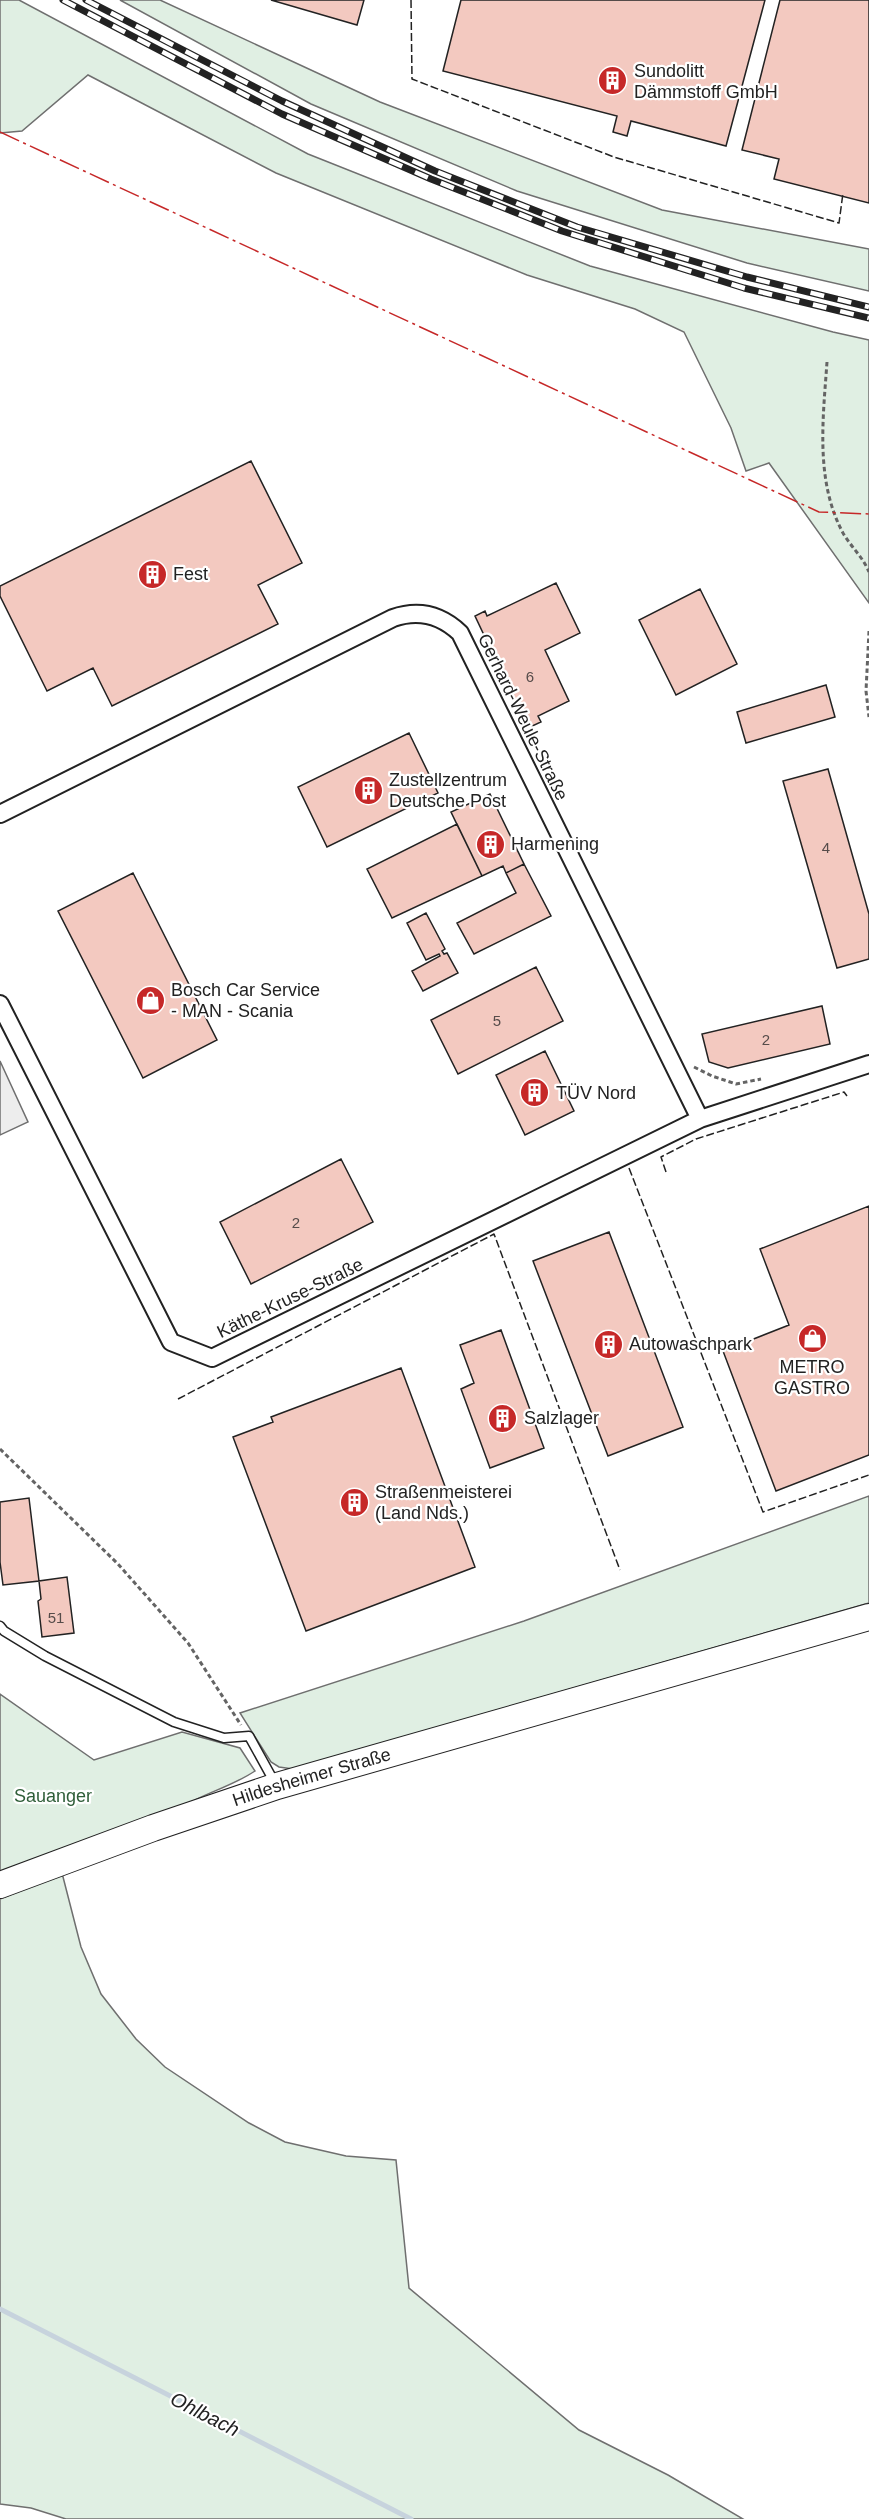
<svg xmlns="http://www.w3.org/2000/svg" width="869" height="2519" font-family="Arial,sans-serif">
	<rect width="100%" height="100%" fill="#fff"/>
	<path fill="#e0efe3" stroke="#6f6f6f" stroke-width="1.5" d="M0,0H19L308,154L590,266L833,332L869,340V603L769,463L746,471L731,428L684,332L635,309L527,275L276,173L88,75L22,131L0,133Z
		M120,0H160L380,102L662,210L869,249V291L747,263L517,191L311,104Z
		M869,1496V1603L293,1769L279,1767L271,1762L240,1713L524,1621Z
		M0,1694L94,1760L182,1732L240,1748L255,1771C234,1785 209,1792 187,1804L0,1872Z
		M62,1873L81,1947L101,1994L136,2039L165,2067L249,2123L285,2142L346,2156L396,2160L409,2288L579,2430L668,2475L743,2519H66L31,2508L0,2504V1899Z"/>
	<path fill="#ededed" stroke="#6f6f6f" stroke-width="1.5" d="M0,1061L28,1122L0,1135Z"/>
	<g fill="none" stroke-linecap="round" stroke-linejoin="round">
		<path stroke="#c7d3dd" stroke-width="5" d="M0,2309L411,2519"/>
	</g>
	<path fill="#f3c9c0" stroke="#222" stroke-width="1.5" d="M271,0H364L357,25Z
		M461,0H765L726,146L631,121L627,136L613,132L617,116L443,71Z
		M780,0H869V203L774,179L779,159L742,150Z
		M251,461L302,563L258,585L278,624L112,706L93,668L47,691L0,596V586Z
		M556,583L580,633L545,650L569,701L538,716L541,722L528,728L475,616L485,611L487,616Z
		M700,589L737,664L676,695L639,620Z
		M826,685L835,717L746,743L737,712Z
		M409,733L438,793L327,847L298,787Z
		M828,769L869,914V959L837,968L783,781Z
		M490,794L524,864L506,873L503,866L482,876L451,812Z
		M457,824L482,876L392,918L367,869Z
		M524,864L551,916L474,954L457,923L516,893L506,873Z
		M133,873L217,1040L143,1078L58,911Z
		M426,913L445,949L442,951L444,954L447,953L458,973L423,991L412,971L440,956L439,954L426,960L407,923Z
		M536,967L563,1021L458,1074L431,1020Z
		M822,1006L830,1044L728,1068L709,1062L702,1034Z
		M545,1051L574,1111L525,1135L496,1075Z
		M341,1159L373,1222L251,1284L220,1222Z
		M869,1206V1455L776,1491L723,1351L789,1325L760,1249Z
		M609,1232L683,1427L608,1456L533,1261Z
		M501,1330L544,1448L490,1468L461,1389L474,1383L460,1345Z
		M401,1368L475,1567L306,1631L233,1437L273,1422L271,1417Z
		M29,1498L39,1581L3,1585L0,1562V1502Z
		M67,1577L74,1633L42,1637L38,1601L41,1599L39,1581Z"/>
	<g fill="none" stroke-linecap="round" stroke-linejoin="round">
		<defs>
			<path id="service" d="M0,1626L4,1631L45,1656L174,1722L224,1738L249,1736L276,1785"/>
			<path id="minor" d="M0,814L393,618C419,609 441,615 460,633L700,1119
				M0,1004L171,1342L212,1358L700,1119L869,1064"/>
			<g id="primary">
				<path id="s1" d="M0,1885L153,1828L277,1786L869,1617"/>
			</g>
		</defs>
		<use href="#service" stroke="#222" stroke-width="11"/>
		<use href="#minor" stroke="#222" stroke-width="20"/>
		<use href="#primary" stroke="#222" stroke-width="28"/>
		<path stroke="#646464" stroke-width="3" stroke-dasharray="4.5 3" stroke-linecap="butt" d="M827,362C823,419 815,481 843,533C851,547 863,557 869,572
			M869,631L866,691L869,717
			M694,1067L712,1076L736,1084L761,1079
			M0,1449L118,1564L188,1643L241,1725"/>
		<use href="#service" stroke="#fff" stroke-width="8"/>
		<use href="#minor" stroke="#fff" stroke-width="16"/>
		<use href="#primary" stroke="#fff" stroke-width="26"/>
		<defs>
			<path id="rail" d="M63,0L282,114L431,179L562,231L744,288L869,318
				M86,0L282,101L435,171L577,227L747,277L869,307"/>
		</defs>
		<use href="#rail" stroke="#222" stroke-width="7"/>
		<use href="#rail" stroke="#fff" stroke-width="4.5" stroke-dasharray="14" stroke-linecap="butt"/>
		<path stroke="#222" stroke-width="1.5" stroke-dasharray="8 3" stroke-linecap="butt" d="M411,0L412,79L614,157L839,223L843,193
			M629,1168L763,1512L869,1475
			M666,1172L661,1157L696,1139L844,1092L847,1096
			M178,1399L494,1234L620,1570"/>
		<path stroke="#c62828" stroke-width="1.5" stroke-dasharray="21 4.5 3 4.5" stroke-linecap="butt" d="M0,132L819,512L869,514"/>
	</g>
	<defs>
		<symbol id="building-disc" viewBox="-11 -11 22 22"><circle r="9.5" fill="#c62828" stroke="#fff"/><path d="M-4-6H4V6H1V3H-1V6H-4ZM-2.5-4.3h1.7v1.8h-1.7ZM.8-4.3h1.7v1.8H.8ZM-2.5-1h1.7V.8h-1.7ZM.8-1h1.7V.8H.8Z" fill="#fff"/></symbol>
		<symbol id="shop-disc" viewBox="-11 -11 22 22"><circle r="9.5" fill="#c62828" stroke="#fff"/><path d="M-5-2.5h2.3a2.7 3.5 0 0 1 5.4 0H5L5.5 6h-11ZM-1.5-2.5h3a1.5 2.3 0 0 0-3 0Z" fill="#fff"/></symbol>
	</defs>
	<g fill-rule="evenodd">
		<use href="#building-disc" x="596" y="64" width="33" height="33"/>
		<use href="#building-disc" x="136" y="558" width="33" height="33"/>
		<use href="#building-disc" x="352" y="774" width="33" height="33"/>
		<use href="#building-disc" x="474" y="828" width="33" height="33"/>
		<use href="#shop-disc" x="134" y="984" width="33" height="33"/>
		<use href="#building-disc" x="518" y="1076" width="33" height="33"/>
		<use href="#shop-disc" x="796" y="1322" width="33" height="33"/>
		<use href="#building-disc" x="592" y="1328" width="33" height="33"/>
		<use href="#building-disc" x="486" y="1402" width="33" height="33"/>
		<use href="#building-disc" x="338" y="1486" width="33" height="33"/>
	</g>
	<g text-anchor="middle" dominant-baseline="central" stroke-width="4.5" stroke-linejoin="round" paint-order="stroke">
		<g font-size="15" fill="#564c4a">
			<text x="530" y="676">6</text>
			<text x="826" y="847">4</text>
			<text x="497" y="1020">5</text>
			<text x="766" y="1039">2</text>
			<text x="296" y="1222">2</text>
			<text x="56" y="1617">51</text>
		</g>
		<g font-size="18" fill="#222" stroke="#fff" text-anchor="start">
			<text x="634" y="71">Sundolitt<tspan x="634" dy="21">Dämmstoff GmbH</tspan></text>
			<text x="173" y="574">Fest</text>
			<text x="389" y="780">Zustellzentrum<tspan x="389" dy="21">Deutsche Post</tspan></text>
			<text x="511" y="844">Harmening</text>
			<text x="171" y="990">Bosch Car Service<tspan x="171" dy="21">- MAN - Scania</tspan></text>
			<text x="556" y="1093">TÜV Nord</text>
			<text x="629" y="1344">Autowaschpark</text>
			<text x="812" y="1367" text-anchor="middle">METRO<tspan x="812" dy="21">GASTRO</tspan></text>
			<text x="524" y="1418">Salzlager</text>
			<text x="375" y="1492">Straßenmeisterei<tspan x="375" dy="21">(Land Nds.)</tspan></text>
		</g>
		<g font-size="18" fill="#222" stroke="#fff">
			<text transform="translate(523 717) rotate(64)">Gerhard-Weule-Straße</text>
			<text transform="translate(290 1298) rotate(-26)">Käthe-Kruse-Straße</text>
			<text stroke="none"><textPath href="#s1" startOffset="330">Hildesheimer Straße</textPath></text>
		</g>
		<g font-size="18" fill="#2f5e38" stroke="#fff">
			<text x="53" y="1796">Sauanger</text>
		</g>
		<g font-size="20" font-style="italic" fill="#222" stroke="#fff">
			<text transform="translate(205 2414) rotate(27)">Ohlbach</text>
		</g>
	</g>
</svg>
